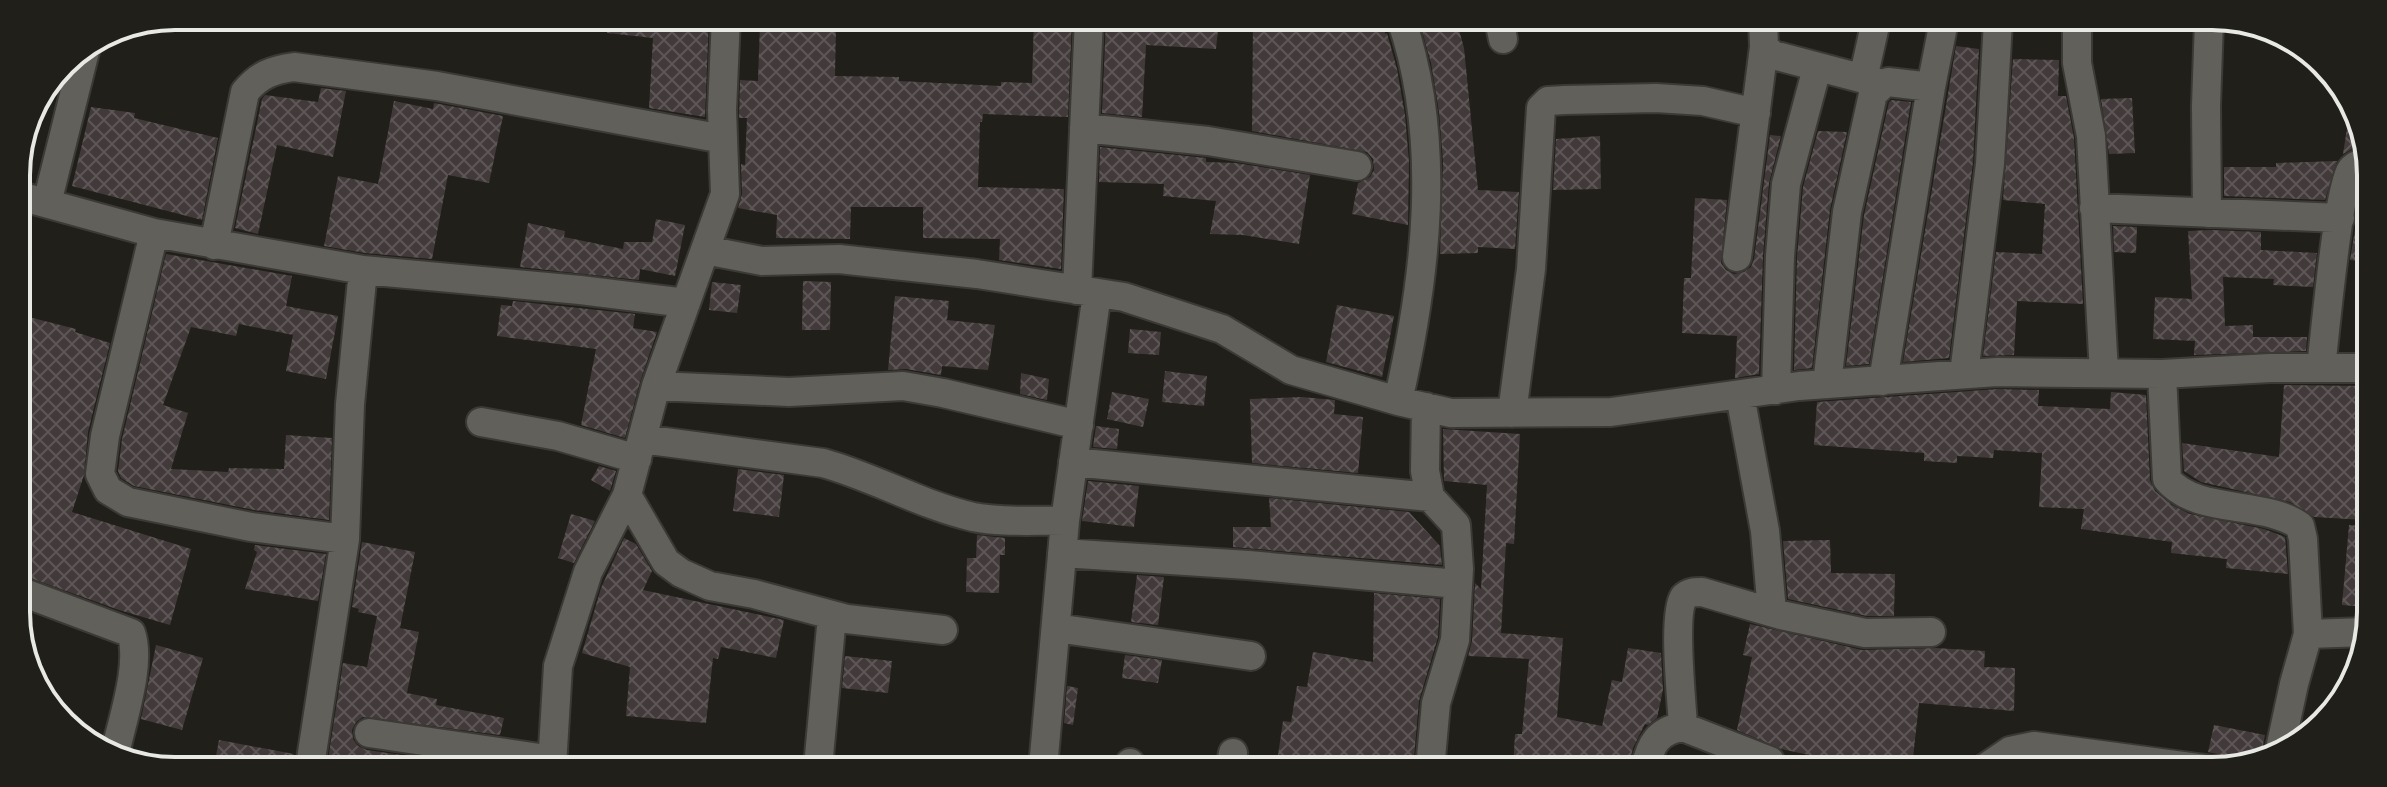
<svg xmlns="http://www.w3.org/2000/svg" width="2387" height="787" font-family="Signika,sans-serif">
	<defs>
		<pattern id="building-cross-hatch" width="8" height="8" patternUnits="userSpaceOnUse" patternTransform="scale(2)"><rect width="8" height="8" fill="#423a3a"/><path d="M0 0l8 8M0 8l8-8" fill="none" stroke="#5d5656"/></pattern>
	</defs>
	<rect width="100%" height="100%" fill="#201f19"/>
	<path fill="url(#building-cross-hatch)" d="M608,17H709L705,117L649,108L653,38L607,33Z
		M1034,18H1072L1068,117L983,114L982,122H980L978,187L1064,189L1061,269L999,260L1000,239L923,238V207H851L850,239L776,238L777,215L738,208L742,194L741,164L745,165L747,118H739L740,80L758,81L760,22L836,24L835,76L899,77V81L1001,86V82L1032,83Z
		M1106,18L1219,19L1216,49L1146,45L1142,117L1102,113Z
		M1253,19H1313V25H1385V34L1387,33L1397,69L1405,115L1409,162L1408,225L1352,214L1358,183L1370,177L1374,170L1373,159L1367,152L1252,131Z
		M1437,19H1456L1464,48L1478,190L1519,192L1515,249L1478,247V253L1440,254L1443,161L1439,112L1431,63L1420,24Z
		M1956,46L1979,49L1973,162L1949,358L1903,362Z
		M2013,59L2059,60L2058,96H2066L2074,138L2083,304L2017,301L2014,355L1983,356L1996,252L2042,254L2045,204L2003,200Z
		M321,88L346,91L333,157L277,145L258,234L235,228L262,99L265,95L318,102Z
		M2132,98L2135,153L2109,154L2101,99Z
		M1892,100L1911,102L1869,364L1846,366L1864,215L1889,102Z
		M394,101L433,109L434,103L503,116L489,183L448,175L432,259L365,253L324,246L338,176L378,184Z
		M91,107L135,113L134,118L218,138L202,220L72,186Z
		M2350,108L2368,146L2354,148L2343,154Z
		M1818,131L1847,132L1830,210L1812,368L1794,370L1797,257L1803,187Z
		M1770,135L1781,136L1769,183L1763,256L1759,374L1735,378L1737,336L1682,333L1684,278H1691L1695,198L1727,200L1721,263L1726,270L1734,274L1744,272L1751,267L1754,259Z
		M1600,136L1601,189L1553,190L1556,139Z
		M1100,147L1206,158V162L1236,163L1310,175L1299,244L1243,235L1210,234L1216,201L1163,196L1164,184L1099,182Z
		M2337,161L2325,200L2224,196V167H2276V163Z
		M2368,180V214L2367,262L2350,260L2362,187Z
		M656,219L685,225L675,276L640,269L639,280L520,267L528,223L565,231L564,237L623,249L624,242H652Z
		M2113,226L2137,227L2136,253L2114,252Z
		M2212,230L2261,232V250L2317,253L2313,287L2273,285L2274,279L2223,277L2225,326L2253,325V337H2307L2306,351L2194,355L2195,341L2153,339L2155,297L2192,299L2188,231Z
		M166,254L292,276L286,306L338,316L326,379L286,371L293,335L239,324L236,336L191,327L163,405L188,413L171,469L228,472L229,468L284,469L286,435L332,438L329,520L254,510L134,486L121,478L118,471L122,439Z
		M803,281L831,282L830,330H802Z
		M712,282L741,285L737,313L709,310Z
		M895,296L949,301L947,320L995,325L988,370L942,366L941,375L906,369L888,370Z
		M513,301L635,314L633,328L657,332L640,382L625,438L581,425L596,349L497,336L501,305L512,306Z
		M1337,305L1394,316L1382,377L1326,362Z
		M17,314L76,329L75,332L110,343L88,432L84,475L72,512L191,549L170,625L119,610L19,574Z
		M1130,329L1161,332L1159,355L1128,353Z
		M1165,371L1207,376L1204,406L1162,402Z
		M1021,373L1049,379L1047,400L1020,394Z
		M2284,385L2367,386L2365,520L2314,517L2290,502L2201,482L2184,471L2182,443L2279,457Z
		M1998,389L2039,390L2038,406L2110,409L2111,392L2146,395L2150,480L2155,491L2172,505L2190,514L2264,529L2285,537L2288,574L2226,568L2227,559L2171,553L2172,542L2081,529L2084,509L2039,507L2042,453L1994,450L1993,458L1957,456V463L1924,461V453L1814,445L1817,402Z
		M1112,392L1149,399L1143,427L1107,419Z
		M1301,397L1335,400L1334,414L1363,417L1358,473L1252,463L1250,399Z
		M1096,426L1119,429L1117,449L1093,447Z
		M1443,429L1520,434L1514,544L1506,543L1501,633L1563,638L1557,717L1602,726L1612,680L1622,682L1628,648L1661,653L1663,690L1657,718L1648,725L1645,724L1633,748L1628,769H1513L1515,734H1522L1529,659L1468,656L1472,641L1475,583L1481,589L1487,485L1444,481Z
		M599,466L616,471L610,491L591,480Z
		M738,469L784,475L779,517L733,511Z
		M1088,481L1139,486L1134,527L1082,521Z
		M1269,498L1409,512L1440,546L1442,565L1233,547V527H1271Z
		M571,514L595,521L574,563L558,558Z
		M2349,525L2366,526V607L2342,605Z
		M977,535L1005,538V555H1000L999,593L966,592L967,558H976Z
		M624,538L636,544L652,571L643,590L784,620L776,658L721,647L718,659L713,658L706,723L626,716L630,667L582,653L601,588Z
		M1830,540L1831,573L1895,574L1894,616H1867L1788,599L1783,541Z
		M362,542L415,552L400,628L419,632L407,693L437,699L436,705L504,718L500,735L363,717L356,722L352,730L353,739L358,746L367,750L416,757L414,766H327L343,663L367,667L377,616L358,612L359,609L352,607Z
		M255,545L326,554L318,601L245,589L257,552L254,550Z
		M1137,575L1164,577L1158,625L1131,622Z
		M1374,593L1440,599L1438,637L1419,701L1413,769L1286,768L1288,756L1278,755L1283,721L1291,722L1297,686L1307,687L1313,652L1373,662Z
		M1750,624L1862,650L1936,648L1985,651L1984,667L2015,668L2014,711L1919,703L1912,767L1837,761L1781,749L1737,730L1752,657L1743,655Z
		M156,645L203,658L182,730L141,719Z
		M1125,655L1162,660L1158,683L1122,678Z
		M845,656L892,661L888,693L842,688Z
		M1067,686L1078,688L1073,725L1064,723Z
		M2214,725L2265,735L2261,756L2236,765L2230,757L2208,752Z
		M219,740L294,754L293,766H214Z"/>
	<g fill="none" stroke-linecap="round" stroke-linejoin="round">
		<defs>
			<path id="minor" d="M1499,20L1503,39
				M1763,20L1764,47L1773,55L1883,84
				M2077,21V63L2091,136L2104,373
				M1863,79L1876,21
				M1084,128L1208,141L1357,166
				M16,195L154,233L363,270L580,290L686,303
				M47,203L86,47
				M2094,208L2340,218
				M2207,213L2206,106L2209,21
				M154,233L105,436L100,474L108,490L128,502L251,527L345,539
				M214,245L245,92C259,75 272,70 294,67L437,86L723,139
				M705,250L762,261L839,259L977,274L1124,297L1222,329L1291,370L1398,401L1451,413L1611,412L1799,386L1997,372L2162,374L2167,479C2196,515 2265,500 2300,526L2303,539L2308,634L2294,684L2280,749
				M1737,257L1764,47
				M1077,290L1089,18
				M2321,368C2325,335 2338,188 2351,170C2356,164 2361,164 2368,163
				M1964,374L1990,164L1998,21
				M2162,374L2270,368H2367
				M1883,381L1931,87
				M1827,384L1847,212L1873,94L1883,84L1888,82L1931,87L1944,21
				M656,386L789,392L903,386L943,393L1079,425
				M1776,390L1780,256L1786,184L1817,68
				M1740,395L1765,531L1772,612
				M1398,401C1426,278 1443,141 1401,19
				M1426,407L1425,471L1430,497L1456,525L1459,569L1455,640L1436,703L1430,769
				M1512,413L1531,269L1541,108L1548,101L1565,100L1656,98L1703,101L1756,113
				M481,422L558,436L637,459
				M642,439L823,463C874,477 921,505 973,517C1002,523 1036,520 1065,521
				M1073,462L1430,497
				M627,495L666,562L681,573L710,586L754,594L847,619L943,630
				M1062,553L1248,565L1458,584
				M19,591L131,633C142,664 122,720 115,754
				M1056,628L1251,656
				M2308,634L2366,632
				M1683,727C1682,703 1672,614 1684,597C1689,592 1695,592 1702,592L1781,615L1865,633L1931,632
				M369,733L553,760
				M310,766L345,539L350,404L363,270
				M552,766L558,666L588,572L627,495L656,386L725,194L722,110L726,17
				M818,767L832,616
				M1043,768L1065,521L1097,293
				M1130,768V763
				M1230,768L1233,753
				M1645,769C1650,745 1658,730 1683,727L1770,761
				M1982,770L2010,751L2034,746L2220,771"/>
		</defs>
		<use href="#minor" stroke="#3b3a36" stroke-width="32"/>
		<use href="#minor" stroke="#62605a" stroke-width="28"/>
	</g>
	<path d="M0 0H2387V787H0ZM175 30H2212A145 145 0 0 1 2357 175V612A145 145 0 0 1 2212 757H175A145 145 0 0 1 30 612V175A145 145 0 0 1 175 30Z" fill="#201f19" fill-rule="evenodd"/>
	<path fill="none" stroke="#e8e8e4" stroke-width="4" d="M175 30H2212A145 145 0 0 1 2357 175V612A145 145 0 0 1 2212 757H175A145 145 0 0 1 30 612V175A145 145 0 0 1 175 30Z"/>
</svg>
